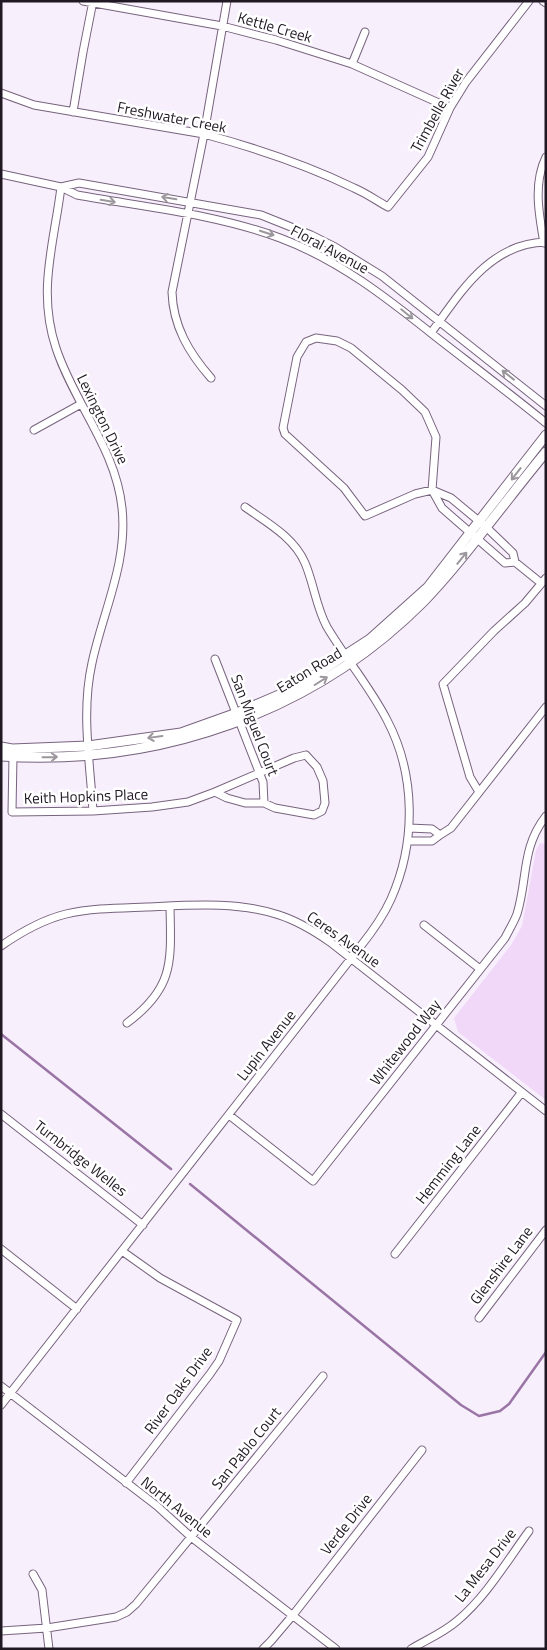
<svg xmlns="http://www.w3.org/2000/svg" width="547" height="1650" font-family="'Titillium Web',sans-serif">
	<rect width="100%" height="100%" fill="#f8effc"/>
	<path fill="#f1d8f9" d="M540,843L546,844V1100L458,1032L454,1018L511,945L522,926L536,850Z"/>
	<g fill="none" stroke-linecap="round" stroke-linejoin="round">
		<path stroke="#9974a5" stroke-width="2.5" d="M1,1034L171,1169
			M190,1184L461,1405L479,1416L500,1411L509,1404L546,1352"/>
		<defs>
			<path id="minor" d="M83,1L222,26L276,40L352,64L450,108
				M543,1L546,3
				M352,64L365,32
				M1,93L34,105L204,134C252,147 309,166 354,188C366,193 377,201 388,207L428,157L450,108L466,82L529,1
				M73,112L83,52L93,1
				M1,174L61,187L77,195C144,207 216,214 280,238C339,260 387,298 436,337C472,365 509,393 546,423
				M61,187C54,244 37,291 56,348C74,403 116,449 122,508C128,563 103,611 92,663C81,712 90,762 93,811
				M61,187L79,183L261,215L311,235L335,247L382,276L546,406
				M544,243C539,215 533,183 546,157
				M431,333C460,293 490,243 546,242
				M316,338L337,341L351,348L402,390L425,412L436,437L432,490L415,494L365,516L344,488L285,434L283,428L297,357L306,342Z
				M211,378C189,353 173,326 172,292L204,134L227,1
				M34,430L81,404
				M432,490L451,498L486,527L513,553L515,562L505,563L442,508Z
				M515,562L541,583
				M215,659L263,782L264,803
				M306,755L317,767L323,781L325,803L322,811L314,815L275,808L264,803H245L227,798L215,792L294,758Z
				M13,756L12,812L93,811L152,807L188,802L215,792
				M479,792L470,777L443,684L494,631L525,603L546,578
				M440,835L451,828L546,707
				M408,841H432L440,835L432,829L409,828
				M424,925L480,969
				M1,946C21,932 42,920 66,914C92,908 120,908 146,907C190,905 237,901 279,915C298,921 314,931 330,942L546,1111
				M127,1023C175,987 171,961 170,906
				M1,1114L143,1225
				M229,1115L313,1181L505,938C509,930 514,922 517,914C528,878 521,848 546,816
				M1,1249L77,1309
				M122,1251L160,1278L237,1320L219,1361L210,1374L126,1483
				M395,1254L522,1092
				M479,1318L546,1230
				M1,1386L157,1506L191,1537L336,1649
				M1,1405L360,947C372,932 383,917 391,899C416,843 416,775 387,720C370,687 346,659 327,627C316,607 314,584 305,563C294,537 266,522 245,507
				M33,1574L42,1590L49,1649
				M1,1631L47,1628L104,1619L116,1617L127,1612L136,1604L323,1376
				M263,1649L271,1641L293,1615L422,1450
				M411,1649C426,1640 443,1633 457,1621C486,1597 507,1561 529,1531"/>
			<path id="tertiary" d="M1,747L12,749L88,746L181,733L237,713L293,689L370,639L428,587L546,435
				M1,756C158,766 313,713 424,601C447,577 467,552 487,526C507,501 526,476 546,452"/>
		</defs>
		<use href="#minor" stroke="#77637e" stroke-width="9"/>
		<use href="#tertiary" stroke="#77637e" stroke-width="11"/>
		<use href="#minor" stroke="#fff" stroke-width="7"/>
		<use href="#tertiary" stroke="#fff" stroke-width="9"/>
	</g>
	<defs><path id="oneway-shaft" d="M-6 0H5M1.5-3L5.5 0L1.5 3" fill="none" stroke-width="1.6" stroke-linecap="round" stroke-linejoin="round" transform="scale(1.25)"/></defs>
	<g stroke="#9b979c">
		<use href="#oneway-shaft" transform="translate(169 198) rotate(-171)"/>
		<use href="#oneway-shaft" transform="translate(108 201) rotate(10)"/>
		<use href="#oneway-shaft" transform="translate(267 233) rotate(18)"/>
		<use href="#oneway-shaft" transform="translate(407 314) rotate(39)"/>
		<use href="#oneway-shaft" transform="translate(508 375) rotate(-142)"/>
		<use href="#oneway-shaft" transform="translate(516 474) rotate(128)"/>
		<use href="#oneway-shaft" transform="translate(462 558) rotate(-51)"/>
		<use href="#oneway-shaft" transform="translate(321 681) rotate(-32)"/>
		<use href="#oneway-shaft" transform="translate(155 737) rotate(172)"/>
		<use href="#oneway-shaft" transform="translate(50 757) rotate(-1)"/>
	</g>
	<g text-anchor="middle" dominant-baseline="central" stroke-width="5" stroke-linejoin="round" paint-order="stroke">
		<g font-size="15" fill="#201822" stroke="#fff">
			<text transform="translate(275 27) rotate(16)">Kettle Creek</text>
			<text transform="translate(437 110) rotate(-61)">Trimbelle River</text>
			<text transform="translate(172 117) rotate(11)">Freshwater Creek</text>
			<text transform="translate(330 249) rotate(28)">Floral Avenue</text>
			<text transform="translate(103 419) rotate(64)">Lexington Drive</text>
			<text transform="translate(309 670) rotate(-31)">Eaton Road</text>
			<text transform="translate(255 725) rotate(69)">San Miguel Court</text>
			<text transform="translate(86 796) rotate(-2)">Keith Hopkins Place</text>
			<text transform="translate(344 939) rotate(35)">Ceres Avenue</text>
			<text transform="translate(405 1042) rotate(-52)">Whitewood Way</text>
			<text transform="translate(266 1045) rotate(-52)">Lupin Avenue</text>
			<text transform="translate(81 1158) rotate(38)">Turnbridge Welles</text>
			<text transform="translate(448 1164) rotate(-52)">Hemming Lane</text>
			<text transform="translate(501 1265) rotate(-53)">Glenshire Lane</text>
			<text transform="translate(178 1390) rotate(-54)">River Oaks Drive</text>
			<text transform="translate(246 1448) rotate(-51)">San Pablo Court</text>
			<text transform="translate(177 1507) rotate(39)">North Avenue</text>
			<text transform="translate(346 1524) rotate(-52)">Verde Drive</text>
			<text transform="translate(485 1565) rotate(-52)">La Mesa Drive</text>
		</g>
	</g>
	<rect width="547" height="1650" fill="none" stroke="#201822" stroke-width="5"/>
</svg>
